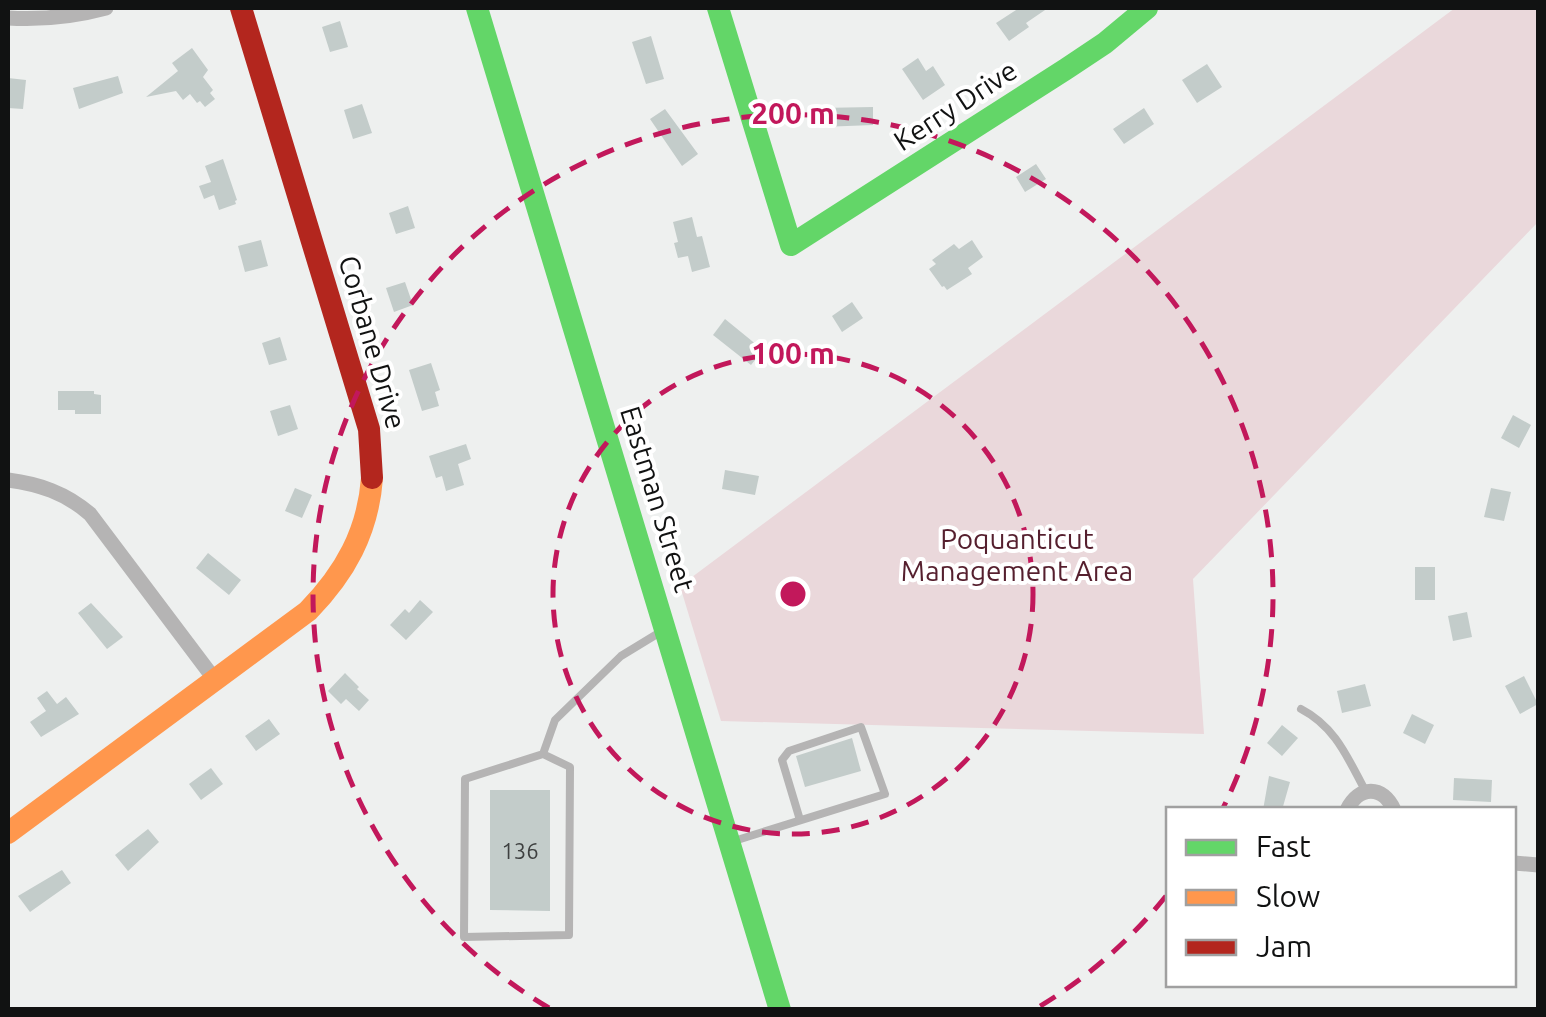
<svg xmlns="http://www.w3.org/2000/svg" width="1546" height="1017" font-family="Ubuntu,sans-serif">
	<rect width="100%" height="100%" fill="#eef0ef"/>
	<path fill="#ead8db" d="M1455,8H1538V222L1193,579L1204,734L721,721L680,586Z"/>
	<path fill="#c3ccca" d="M1019,8H1048L1026,23L1029,27L1009,41L996,23Z
		M340,21L348,47L330,52L322,27Z
		M651,36L664,79L646,84L632,42Z
		M192,48L208,70L203,77L213,90L210,93L215,99L205,107L200,101L197,103L190,94L183,100L176,91L146,97L178,71L172,63Z
		M918,58L926,71L933,66L945,85L923,100L902,69Z
		M1207,64L1222,87L1197,103L1182,80Z
		M118,76L123,93L79,109L73,88Z
		M8,78L26,80L23,109L8,108Z
		M362,104L372,133L353,139L344,110Z
		M873,107V125L821,127L820,108Z
		M1144,108L1154,124L1124,144L1113,129Z
		M665,109L698,154L682,166L650,119Z
		M223,159L237,200L235,201L236,204L219,210L214,195L204,199L199,186L211,182L205,166Z
		M1036,164L1046,179L1025,192L1016,177Z
		M408,206L415,228L396,234L389,213Z
		M692,217L697,237L702,236L710,267L692,272L688,256L678,258L674,243L678,242L673,222Z
		M261,240L268,266L245,272L238,246Z
		M972,240L983,257L968,268L972,274L947,290L944,286L942,287L929,269L936,264L932,260L954,244L959,249Z
		M405,282L413,305L394,312L386,288Z
		M852,302L863,318L842,332L832,316Z
		M725,319L763,350L751,365L713,335Z
		M280,337L287,360L269,365L262,343Z
		M431,363L440,390L435,392L439,406L422,411L409,370Z
		M58,391H94V394L101,395V414H75V410H58Z
		M290,405L298,429L278,436L270,411Z
		M1513,415L1531,425L1519,448L1501,438Z
		M466,444L471,459L458,464L464,485L446,491L442,476L436,478L429,456Z
		M725,470L759,476L755,495L722,489Z
		M295,488L312,495L302,518L285,511Z
		M1491,488L1511,492L1504,521L1484,517Z
		M208,553L241,580L229,595L196,568Z
		M1415,567H1435V600H1415Z
		M420,600L433,612L406,640L390,625L405,609L409,613Z
		M91,603L123,637L107,649L78,613Z
		M1467,612L1472,637L1453,641L1448,616Z
		M345,673L359,687L357,689L369,700L359,711L346,699L341,704L328,691Z
		M1524,676L1538,704L1520,714L1505,686Z
		M1365,684L1371,706L1342,713L1337,691Z
		M47,691L57,704L66,697L79,714L41,737L30,722L46,711L37,698Z
		M1412,714L1434,725L1425,744L1403,733Z
		M269,719L280,734L256,751L245,736Z
		M1282,725L1298,738L1282,756L1267,743Z
		M852,738L861,771L805,787L796,756Z
		M211,768L223,784L201,800L189,784Z
		M1269,776L1290,782L1282,810H1263Z
		M1454,778L1492,780L1491,802L1453,800Z
		M490,790H550V911L490,910Z
		M148,829L159,842L128,871L115,855Z
		M62,870L71,883L30,912L18,896Z"/>
	<g fill="none" stroke-linecap="round" stroke-linejoin="round">
		<path stroke="#b5b4b4" stroke-width="8" d="M1301,709C1336,727 1348,759 1366,792
			M543,754L570,767L569,935L464,937L465,779L543,754L555,720L621,656L662,631
			M734,841L885,794L861,727L789,751L782,760L800,820"/>
		<path stroke="#b5b4b4" stroke-width="15" d="M8,18C42,20 73,17 106,8
			M8,480C39,484 66,493 90,514L215,680
			M1347,810C1359,785 1383,785 1394,810
			M1514,863L1538,865"/>
		<path stroke="#63d668" stroke-width="22" d="M477,8L780,1010
			M718,8L791,245L1066,69L1105,43L1147,8"/>
		<path stroke="#ff974d" stroke-width="22" d="M8,833L308,611C345,573 368,532 372,478"/>
		<path stroke="#b3261e" stroke-width="22" d="M241,8L369,429L372,478"/>
	</g>
	<g fill="none" stroke="#c2185b" stroke-width="5" stroke-dasharray="18 12">
		<circle cx="793" cy="594" r="240"/>
		<path d="M1166 896A480 480 0 0 1 1037 1008M549 1008A480 480 0 1 1 1223 808"/>
	</g>
	<g text-anchor="middle" dominant-baseline="central" stroke-width="8" stroke-linejoin="round" paint-order="stroke">
		<g font-size="22" fill="#3e4040">
			<text x="520" y="850">136</text>
		</g>
		<g font-size="28" fill="#111212" stroke="#fff">
			<text transform="translate(955 105) rotate(-33)">Kerry Drive</text>
			<text transform="translate(373 342) rotate(74)">Corbane Drive</text>
			<text transform="translate(658 499) rotate(73)">Eastman Street</text>
		</g>
		<g font-size="28" fill="#551f2e" stroke="#fff">
			<text x="1017" y="538">Poquanticut<tspan x="1017" dy="32">Management Area</tspan></text>
		</g>
	</g>
	<circle cx="793" cy="594" r="15" fill="#c2185b" stroke="#fff" stroke-width="5"/>
	<g font-size="30" text-anchor="middle" font-weight="bold" fill="#c2185b" stroke="#fff" stroke-width="8" stroke-linejoin="round" paint-order="stroke">
		<text x="793" y="124">200 m</text>
		<text x="793" y="364">100 m</text>
	</g>
	<rect width="1546" height="1017" fill="none" stroke="#111212" stroke-width="20"/>
	<rect x="1166" y="807" width="350" height="180" fill="#ffffff" stroke="#a0a0a0" stroke-width="2.5"/>
	<rect x="1186" y="840" width="50" height="15" fill="#63d668" stroke="#a0a0a0" stroke-width="2.5"/>
	<text x="1256" y="857" font-size="30" fill="#111212">Fast</text>
	<rect x="1186" y="890" width="50" height="15" fill="#ff974d" stroke="#a0a0a0" stroke-width="2.5"/>
	<text x="1256" y="907" font-size="30" fill="#111212">Slow</text>
	<rect x="1186" y="940" width="50" height="15" fill="#b3261e" stroke="#a0a0a0" stroke-width="2.5"/>
	<text x="1256" y="957" font-size="30" fill="#111212">Jam</text>
</svg>
